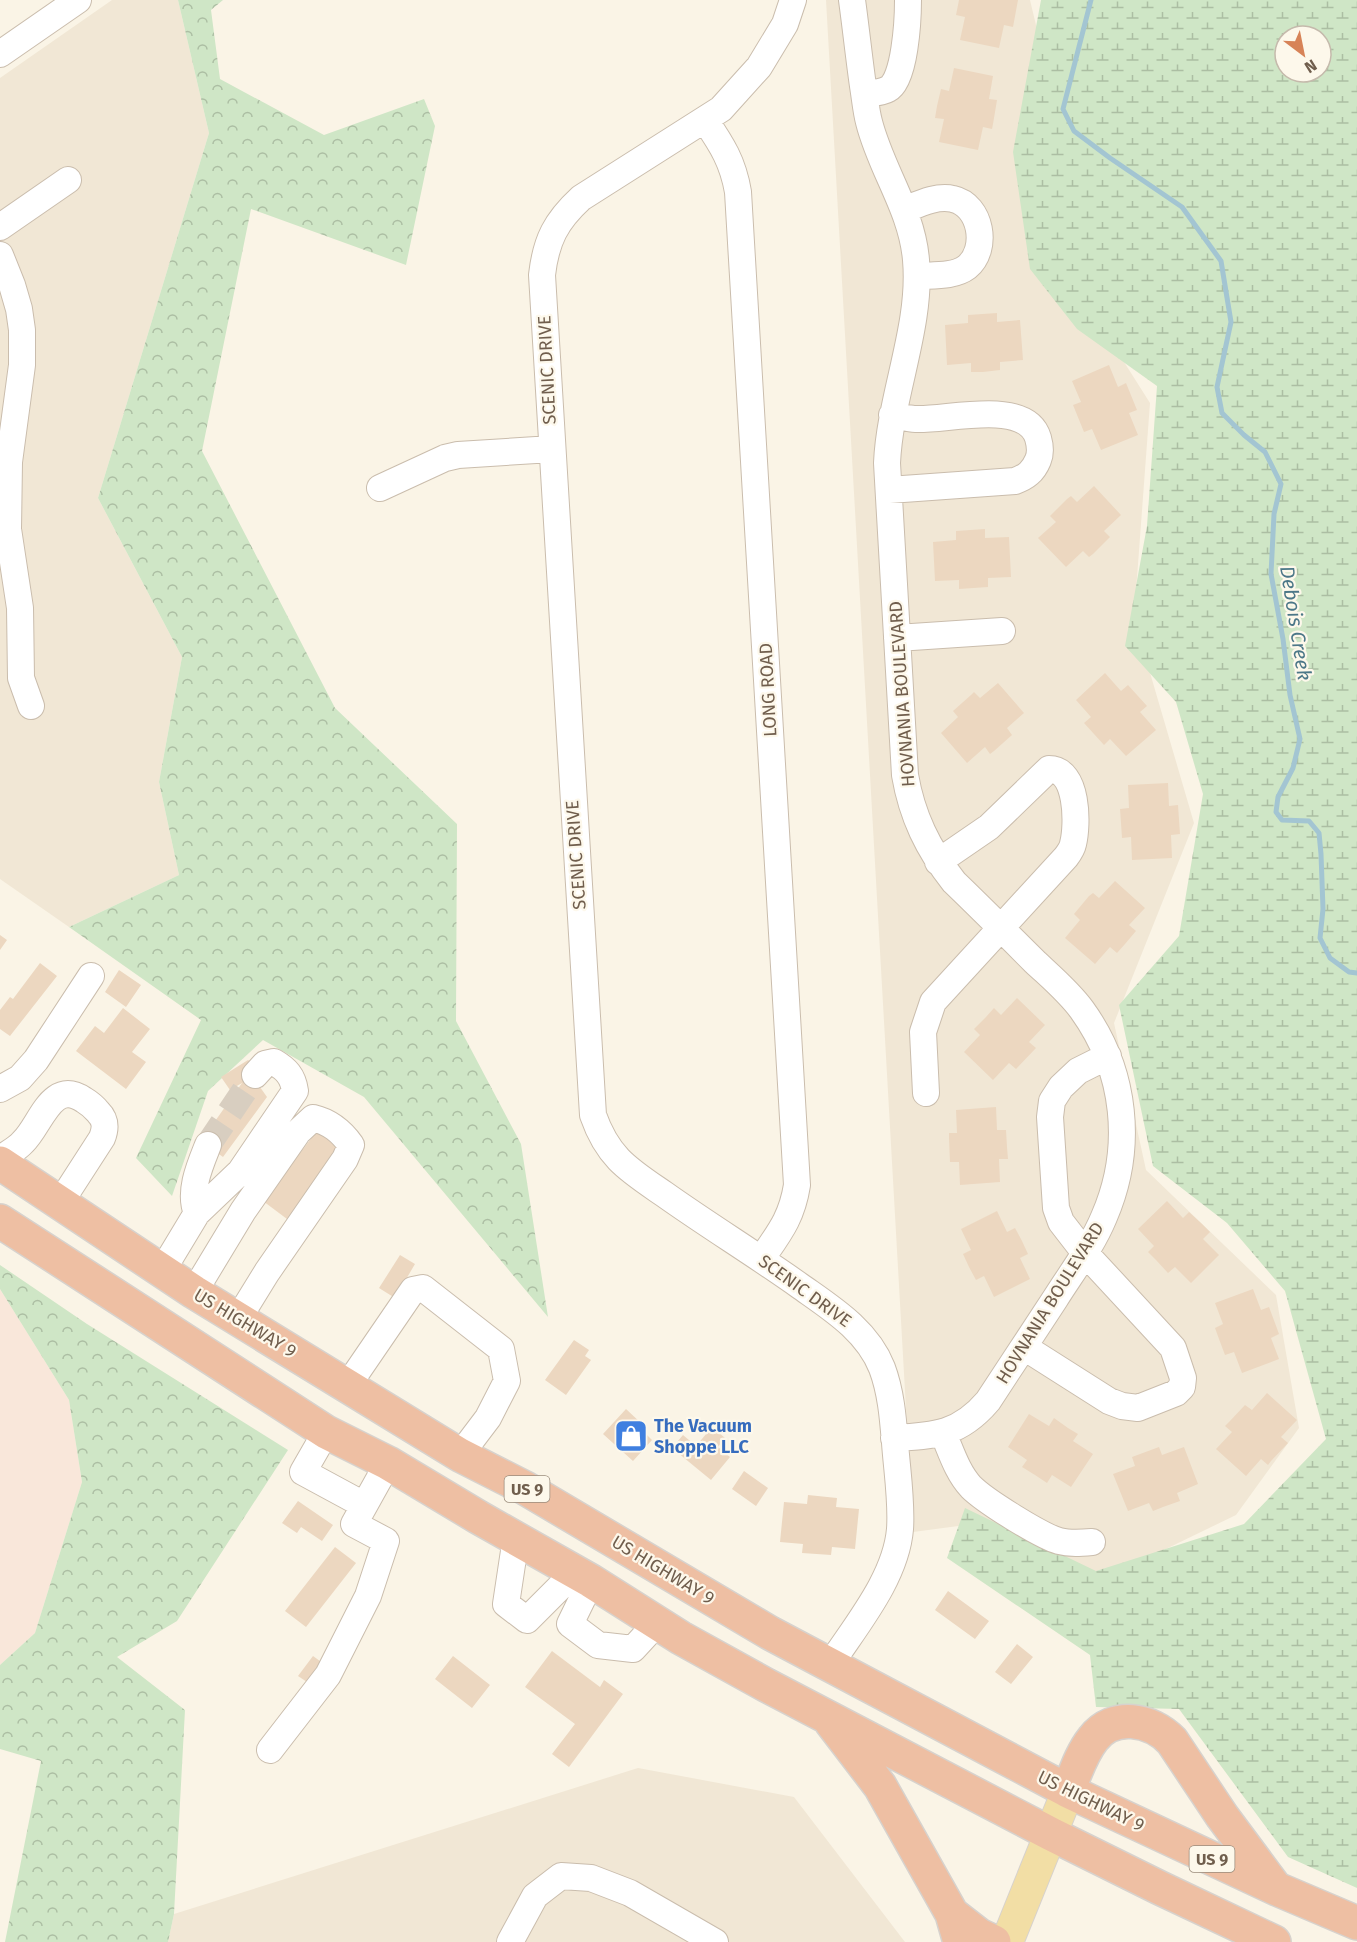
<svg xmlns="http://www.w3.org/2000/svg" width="1357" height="1942" font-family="'Fira Sans',sans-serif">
	<defs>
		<pattern id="forest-crowns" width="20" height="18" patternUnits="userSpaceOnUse" patternTransform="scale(1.5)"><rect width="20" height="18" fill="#cfe6c6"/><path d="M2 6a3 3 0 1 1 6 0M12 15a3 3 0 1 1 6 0" fill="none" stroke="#acbea3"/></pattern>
		<pattern id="wetland-marsh" width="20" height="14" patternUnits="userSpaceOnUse" patternTransform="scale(1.5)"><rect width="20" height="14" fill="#cfe6c6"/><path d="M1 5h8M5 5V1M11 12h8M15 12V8" fill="none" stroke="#acbea3"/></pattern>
	</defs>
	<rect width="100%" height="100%" fill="#faf4e6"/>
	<path fill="#f1e7d5" d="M112,0H178L209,133L98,498L182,657L159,782L179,875L69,927L0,879V78Z
		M826,0H1030L1112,343L1150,403L1134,618L1194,823L1114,1023L1146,1170L1276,1295L1299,1428L1236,1515L1073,1594L966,1525L913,1532Z
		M638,1768L794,1797L905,1942H168L174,1914Z"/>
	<path fill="#f9e7da" d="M0,1289L69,1400L82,1482L35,1633L0,1665Z"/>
	<path fill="url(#forest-crowns)" d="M178,0H223L211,10L220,79L324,135L424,99L435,126L406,265L251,209L202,451L335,708L457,824L456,1021L521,1144L548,1317L364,1097L263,1040L208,1091L172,1196L136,1158L201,1020L69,927L179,875L159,782L182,657L98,498L209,133Z
		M0,1265L87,1324L288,1450L177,1621L117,1657L185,1710L174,1914L168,1942H5L41,1761L0,1749V1665L35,1633L82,1482L69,1400L0,1289Z"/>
	<path fill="url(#wetland-marsh)" fill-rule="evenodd" d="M1041,0H1357V1888L1288,1857L1179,1709L1096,1707L1090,1655L947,1558L965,1508L1096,1571L1244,1524L1326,1439L1285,1291L1227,1223L1153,1166L1119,1005L1179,936L1203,794L1176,702L1125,646L1147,526L1157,386L1077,329L1030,269L1013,152ZM1285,36H1321V72H1285Z"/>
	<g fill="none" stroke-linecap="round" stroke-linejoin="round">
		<path stroke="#a3c5d2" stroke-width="5" d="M1091,0L1063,109L1074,131L1110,158L1182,207L1221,261L1231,322L1217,387L1222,413L1244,435L1265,452L1281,484L1274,514L1271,574L1283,639L1290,695L1300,739L1293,768L1278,797L1276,812L1282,820L1309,821L1319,833L1321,854L1323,909L1320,938L1330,958L1349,972L1357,973"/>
	</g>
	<path fill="#ecd7c0" d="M959,0H1018L1013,27L1004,25L999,48L960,40L965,17L956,15Z
		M954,68L993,76L989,99L997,100L993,124L992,129L983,127L978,150L939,142L944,119L935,118L937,106L941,89L949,91Z
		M997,313V322L1020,320L1023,360L1000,362V370L983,372H971V363L947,365L945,325L968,323V315Z
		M1109,365L1118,387L1126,383L1137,410L1129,413L1138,435L1101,450L1092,429L1084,432L1073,405L1081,402L1072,381Z
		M1094,486L1121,515L1104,531L1110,537L1093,554L1089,557L1083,551L1066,567L1038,538L1056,522L1050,516L1067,499L1071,496L1077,502Z
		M985,529V538L1009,537L1011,577L988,578V587L959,589V580L935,581L933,542L956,540V531Z
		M1105,673L1121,691L1128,685L1147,706L1140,712L1156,730L1126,756L1110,739L1104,745L1084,723L1091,717L1076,700Z
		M998,683L1024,713L1007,728L1012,735L994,751L990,754L985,747L967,763L941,733L958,717L953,711L971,695L974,692L980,698Z
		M1168,783L1169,806L1178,805L1180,834L1171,835L1172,858L1132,860L1131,837L1122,838L1121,823L1120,809L1129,808L1128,785Z
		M1115,881L1145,908L1129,925L1136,931L1125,944L1117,953L1110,947L1095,964L1065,938L1080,920L1074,914L1089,896L1093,893L1099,898Z
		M0,935L7,940L0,950Z
		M40,963L57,976L10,1036L0,1029V1010L10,997L13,999Z
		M119,970L141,985L126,1007L105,992Z
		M1017,998L1045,1025L1029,1042L1036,1048L1016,1069L1009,1063L993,1080L964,1052L980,1035L974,1029L986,1017L994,1008L1001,1015Z
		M123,1008L150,1029L132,1052L146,1062L126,1089L76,1051L95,1026L104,1033Z
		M248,1060L254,1064L255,1080L267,1097L223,1157L201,1141L242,1083L230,1090L221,1077Z
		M996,1107L997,1130H1006L1007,1147L1008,1159H999L1000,1182L960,1185L959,1162H950L949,1138V1133H957L956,1110Z
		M320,1127L344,1145L287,1219L263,1201Z
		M1167,1201L1183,1218L1189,1212L1202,1224L1210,1232L1203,1239L1219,1255L1191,1283L1175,1267L1168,1273L1156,1260L1148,1252L1154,1246L1138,1229Z
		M997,1211L1007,1232L1015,1228L1022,1241L1028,1254L1020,1258L1030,1279L994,1297L984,1276L976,1280L969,1267L963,1254L971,1250L961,1229Z
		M400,1255L415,1264L395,1298L379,1288Z
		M1253,1289L1261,1310L1269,1307L1275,1323L1279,1334L1271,1338L1279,1359L1242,1373L1234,1352L1225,1355L1219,1339L1215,1328L1223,1324L1215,1303Z
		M574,1340L589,1350L585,1356L591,1360L566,1395L545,1380Z
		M1267,1393L1297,1420L1281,1437L1288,1443L1271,1461L1268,1465L1261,1459L1246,1476L1216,1449L1232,1432L1225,1426L1229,1422L1245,1405L1252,1410Z
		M626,1409L642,1424L639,1427L652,1440L633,1461L603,1434Z
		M1029,1414L1049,1426L1054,1418L1068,1428L1078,1434L1073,1441L1093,1454L1071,1487L1052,1475L1047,1483L1035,1475L1022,1467L1027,1460L1008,1447Z
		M712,1427L725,1438L718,1447L730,1457L711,1480L672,1448L683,1435L696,1446Z
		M1159,1447L1162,1455L1184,1447L1198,1484L1177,1493L1180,1501L1163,1507L1153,1511L1149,1503L1128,1511L1113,1474L1135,1466L1132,1457Z
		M744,1471L768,1488L756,1506L732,1489Z
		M808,1495L837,1498L836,1507L859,1509L855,1549L832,1547L831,1555L802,1553L803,1544L780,1542L784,1502L807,1504Z
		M298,1501L333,1525L322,1541L301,1527L297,1533L282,1523Z
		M335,1547L356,1563L306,1627L285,1611Z
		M948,1591L989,1621L975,1639L935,1610Z
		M1017,1644L1033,1657L1011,1684L995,1672Z
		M552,1651L600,1687L604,1680L623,1694L569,1767L552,1754L575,1724L525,1687Z
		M313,1656L324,1664L310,1684L298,1676Z
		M453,1656L490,1685L472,1708L435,1679Z"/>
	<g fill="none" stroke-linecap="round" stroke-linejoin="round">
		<path stroke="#d8cec0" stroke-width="26" stroke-dasharray="26 13" stroke-linecap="butt" d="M208,1145L255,1075"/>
		<defs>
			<path id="minor" d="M793,0L785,24L759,67L721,109L581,198C556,221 546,240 542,275L593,1115C608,1158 629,1170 664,1194C709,1226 755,1254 800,1286C831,1308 867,1330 882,1368C891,1392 893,1418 895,1443C897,1471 902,1502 900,1529C896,1578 856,1625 830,1665
				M852,0C856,29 859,58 863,86C865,98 866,111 869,122C881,170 912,210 916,260C922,326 890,396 887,463L905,775C912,816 928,849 954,882C981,908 1008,935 1035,962C1051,977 1069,992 1082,1010C1126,1071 1134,1148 1104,1217C1092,1246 1072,1272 1055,1299C1033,1333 1010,1367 988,1401C960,1434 935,1436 894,1438
				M0,54L78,0
				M865,94C872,93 881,93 888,89C905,81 908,19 908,0
				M705,120C722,145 733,162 738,192L797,1185C792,1217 780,1232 762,1258
				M904,210C919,204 937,195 953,199C981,205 989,249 967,267C954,277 933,275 918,276
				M0,227L68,180
				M0,255L12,285L19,309L22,330V365L9,462L8,529L20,608L21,678L31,706
				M380,488L445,458L458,455L552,449
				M889,490L1015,481C1026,477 1033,472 1038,460C1041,453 1040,445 1038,438C1026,398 946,421 915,419C908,419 900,416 892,415
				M897,638L1002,631
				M0,1089L20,1078L36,1060L91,976
				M926,1093L923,1032L933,1002L1066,857C1069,853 1072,849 1073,844C1078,824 1078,769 1049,769L989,827L938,862
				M208,1145C200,1165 188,1192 197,1213L240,1172L295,1091C293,1076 286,1069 274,1062L265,1064L255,1075
				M0,1159C7,1154 17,1149 23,1142C41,1125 51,1078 84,1100C89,1103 94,1107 98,1112C106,1120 106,1128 102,1138L60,1203
				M162,1271L197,1213
				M194,1292L243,1211L298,1132L313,1118C330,1122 341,1131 351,1145L345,1159L267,1272L238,1319
				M1024,1347L1109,1401L1122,1406L1138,1408L1176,1393L1182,1387L1183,1378L1173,1348L1085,1253L1061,1222L1056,1208L1050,1117L1052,1101L1061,1087L1078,1071L1108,1056
				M348,1385L413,1290L423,1288L501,1349L507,1381L488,1418L460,1455
				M326,1432L303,1472L364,1505
				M943,1433C951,1451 957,1472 971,1487C985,1501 1041,1536 1059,1541C1070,1544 1081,1543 1092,1542
				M516,1538L506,1604L527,1620L575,1572
				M591,1581L570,1624L598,1645L633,1649L657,1623
				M270,1750L328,1675L368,1596L386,1541L354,1524L388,1463
				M510,1942L535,1896L561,1876L591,1878L630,1893L715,1942"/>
			<path id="major" d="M1007,1942L1068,1791"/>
			<path id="highway" d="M0,1163L194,1292L460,1455L525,1488L770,1633L1068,1791L1277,1889L1357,1923
				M0,1221L326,1432L388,1463L478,1517L591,1581L681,1638L766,1685L1051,1834L1160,1888L1274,1942
				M831,1722L880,1786L952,1914L960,1942
				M1068,1791C1075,1774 1081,1754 1093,1739C1113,1712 1151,1719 1172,1741L1222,1816L1274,1886
				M952,1914L979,1935L994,1942"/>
		</defs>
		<use href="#minor" stroke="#cabdad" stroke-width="28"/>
		<use href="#major" stroke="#d7d2cd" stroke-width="34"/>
		<use href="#highway" stroke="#d7d2cd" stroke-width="36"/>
		<use href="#minor" stroke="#fff" stroke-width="26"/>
		<use href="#major" stroke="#f2dea5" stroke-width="32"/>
		<use href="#highway" stroke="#eebfa3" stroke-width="33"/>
	</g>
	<defs>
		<symbol id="shop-square" viewBox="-11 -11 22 22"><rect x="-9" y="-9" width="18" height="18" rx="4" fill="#3f7fe0" stroke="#fdf8eb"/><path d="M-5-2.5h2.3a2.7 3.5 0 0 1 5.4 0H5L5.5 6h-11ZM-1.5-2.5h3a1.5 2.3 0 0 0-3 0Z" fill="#fff"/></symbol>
	</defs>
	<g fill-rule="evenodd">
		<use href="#shop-square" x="612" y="1417" width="38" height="38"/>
	</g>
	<g text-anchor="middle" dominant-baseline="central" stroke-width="4.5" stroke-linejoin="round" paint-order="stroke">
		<g fill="#fdf8eb" stroke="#9a8c7c" stroke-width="1.5">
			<rect x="504.5" y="1476" width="45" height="26" rx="4.5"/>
			<rect x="1189.5" y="1846" width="45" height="26" rx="4.5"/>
		</g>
		<g font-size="16" font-weight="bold" fill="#705e4d">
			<text x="527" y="1489">US 9</text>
			<text x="1212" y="1859">US 9</text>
		</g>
		<g font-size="18" fill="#705e4d" stroke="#fdf8eb">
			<text transform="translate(547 370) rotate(-93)">SCENIC DRIVE</text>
			<text transform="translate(768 690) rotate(-93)">LONG ROAD</text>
			<text transform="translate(902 694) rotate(-94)">HOVNANIA BOULEVARD</text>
			<text transform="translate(576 855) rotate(-94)">SCENIC DRIVE</text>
			<text transform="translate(805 1291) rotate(36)">SCENIC DRIVE</text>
			<text transform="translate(1050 1303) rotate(-58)">HOVNANIA BOULEVARD</text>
			<text transform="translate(245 1323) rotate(31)">US HIGHWAY 9</text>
			<text transform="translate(663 1570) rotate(31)">US HIGHWAY 9</text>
			<text transform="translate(1091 1801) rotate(26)">US HIGHWAY 9</text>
		</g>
		<g font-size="18" font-weight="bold" fill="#366cbe" stroke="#fdf8eb" text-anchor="start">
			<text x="654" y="1426">The Vacuum<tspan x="654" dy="21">Shoppe LLC</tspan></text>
		</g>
		<g font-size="20" font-style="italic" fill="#4c7788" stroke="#fdf8eb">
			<text transform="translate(1296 623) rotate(81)">Debois Creek</text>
		</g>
	</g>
	<g transform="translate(1303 54) rotate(148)"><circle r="28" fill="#fdf8eb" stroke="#c5baac" stroke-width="1.5"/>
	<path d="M0-4.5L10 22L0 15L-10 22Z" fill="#d78357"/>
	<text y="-9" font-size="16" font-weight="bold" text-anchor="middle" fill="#705e4d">N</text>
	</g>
</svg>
